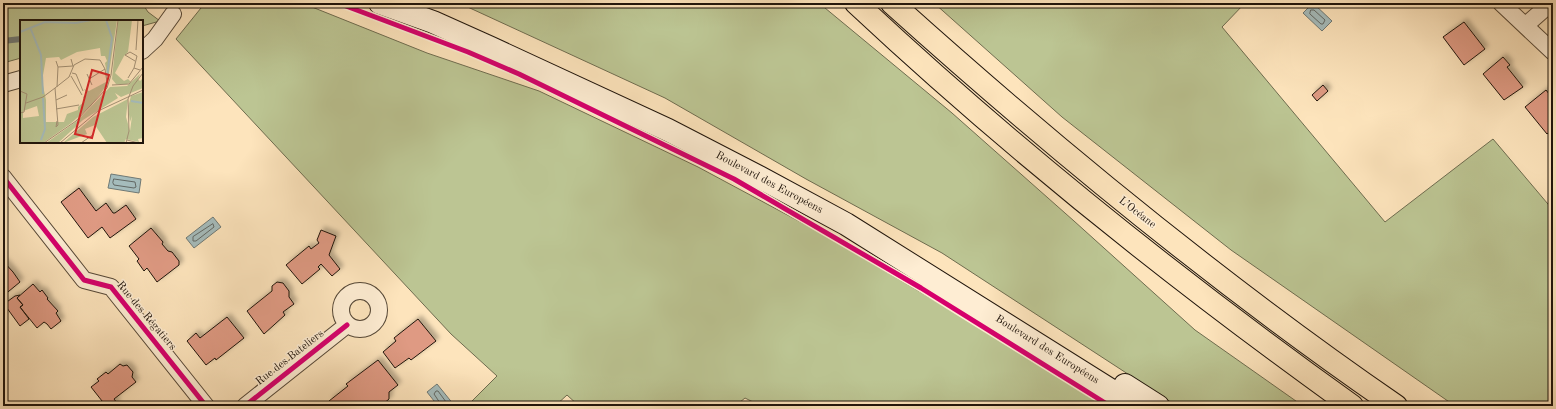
<svg xmlns="http://www.w3.org/2000/svg" width="1556" height="409" font-family="'Old Standard TT',serif">
	<defs>
		<filter id="shadow"><feDropShadow dx="3.5" dy="-3.5" stdDeviation="2" flood-color="#0004"/></filter>
	</defs>
	<rect width="100%" height="100%" fill="#fde4bc"/>
	<filter id="stains"><feTurbulence type="fractalNoise" baseFrequency=".005" numOctaves="4"/><feColorMatrix values="0 0 0 0 .2 0 0 0 0 .09 0 0 0 0 .02 0 0 0 .5 -.17"/></filter>
	<radialGradient id="worn" r=".72"><stop offset=".6" stop-color="#630" stop-opacity="0"/><stop offset="1" stop-color="#630" stop-opacity=".3"/></radialGradient>
	<path fill="#bcc593" stroke="#6e6c4f" d="M3,3H142L148,12L160,21L142,26V21H21V58L3,63Z
		M205,3H302L427,53L539,91L698,167L821,233L1013,347L1103,406H761L745,398L735,406H579L567,395L555,406H467L497,376L451,334L176,39Z
		M459,3H819L952,113L1074,221L1195,330L1303,406H1177L942,253L806,179L665,98Z
		M934,3H1245L1222,27L1385,222L1493,139L1553,210V406H1455L1231,250L1062,117Z"/>
	<path fill="#a5bcbc" stroke="#6f7975" d="M1313,3L1332,21L1322,31L1303,13Z
		M111,174L141,179L139,193L108,188Z
		M213,217L221,227L194,248L186,238Z
		M437,384L454,405L452,406H438L427,392Z"/>
	<g fill="none" stroke-linecap="round" stroke-linejoin="round">
		<path stroke="#626864" stroke-width="1" d="M1311,10H1314L1325,20L1323,24H1321L1310,14Z
			M114,179L135,182L136,187L134,188L114,185L113,183Z
			M213,224L214,227L196,241H193V237Z
			M441,406L440,403L434,394L436,391H438L449,406"/>
		<path stroke="#6f7975" stroke-width="6" d="M3,41L21,39"/>
	</g>
	<path fill="#df9a83" stroke="#1f140b" filter="url(#shadow)" d="M1464,22L1485,49L1464,65L1443,37Z
		M1503,57L1510,65L1507,67L1523,87L1504,100L1483,74Z
		M1323,85L1328,91L1317,101L1312,95Z
		M1546,90L1553,99V129L1547,134L1525,107Z
		M79,188L96,211L106,203L113,213H115L126,205L136,219L110,238L102,227L88,238L61,202Z
		M151,228L163,242L162,244L168,251L172,252L179,261V265L157,282L147,268L144,271L137,261L139,259L129,246Z
		M321,230L336,236L329,255L340,269L332,276L321,264L318,267L320,269L302,284L286,265L309,246L311,249L319,243L317,240Z
		M3,261L13,272L20,282L3,296Z
		M277,282L283,283L289,291V297L294,304L283,312L285,315L264,334L247,311L272,291V286Z
		M33,284L40,292L42,290L48,298L47,299L58,311L56,313L61,321L51,329L47,324L44,322L37,328L20,307L23,305L17,298Z
		M20,295L17,298L23,305L20,307L29,319L20,326L4,304L15,296Z
		M227,317L244,338L216,360L215,358L206,365L187,341L196,333L200,338Z
		M418,319L436,341L411,360L409,358L395,368L383,352L396,341L394,338Z
		M378,360L398,385L389,392V399L382,405L375,403L372,406H333L329,401L348,386L346,384Z
		M120,364L123,366L127,365L133,372L132,377L136,382L114,399L117,403L113,406H106L91,387L99,381L97,379L106,372L108,374Z"/>
	<g fill="none" stroke-linecap="round" stroke-linejoin="round">
		<defs>
			<path id="minor" d="M1501,3L1553,52
				M1526,25L1551,3
				M142,51L155,39L173,14
				M3,84L21,79
				M3,177L84,280L111,287L206,406
				M341 310a19 19 0 1 1 38 0a19 19 0 1 1-38 0Z
				M245,406L347,325"/>
			<path id="secondary" d="M380,3L433,22L491,48L668,130L759,177L846,224L1136,406
				M1125,385L1158,406"/>
			<path id="motorway" d="M856,3C1012,149 1179,282 1352,406
				M892,3C1052,147 1219,284 1396,406"/>
		</defs>
		<use href="#minor" stroke="#564837" stroke-width="18"/>
		<use href="#secondary" stroke="#1f140b" stroke-width="24"/>
		<use href="#motorway" stroke="#1f140b" stroke-width="24"/>
		<use href="#minor" stroke="#feedd3" stroke-width="16"/>
		<use href="#secondary" stroke="#feedd3" stroke-width="22"/>
		<use href="#motorway" stroke="#fde4bc" stroke-width="22"/>
		<defs>
			<path id="cycleway" d="M338,3L468,52L519,74L734,179L921,288L1110,406
				M3,177L84,280L111,287L206,406
				M245,406L347,325"/>
		</defs>
		<use href="#cycleway" stroke="#feedd3" stroke-width="8"/>
		<use href="#cycleway" stroke="#d6006c" stroke-width="5"/>
	</g>
	<g text-anchor="middle" dominant-baseline="central" stroke-width="3" stroke-linejoin="round" paint-order="stroke">
		<g font-size="11" fill="#1f140b" stroke="#feedd3">
			<text transform="translate(769 183) rotate(28)">Boulevard des Européens</text>
			<text transform="translate(1137 213) rotate(38)">L’Océane</text>
			<text transform="translate(146 316) rotate(50)">Rue des Régatiers</text>
			<text transform="translate(1047 350) rotate(32)">Boulevard des Européens</text>
			<text transform="translate(290 358) rotate(-38)">Rue des Bateliers</text>
		</g>
	</g>
	<g transform="translate(20 20)">
		<rect width="123" height="123" fill="#fde4bc"/>
		<path d="M0,0H97L88,60L85,43L87,41L85,36H81L80,28L57,32L41,40L39,37L26,38L22,61L26,80V102H44L47,94L58,90V87L65,81L63,77L67,74L64,69L69,71L86,62L87,65L71,86L50,104L23,123H0ZM17,86L19,96L3,98V91ZM98,0H112L108,32L104,36L95,53L104,61L108,59L111,62L107,64H96L92,59ZM120,54L118,59L120,61L123,58V68L101,77L95,73L98,78L63,100L38,123H26L57,101L90,67L107,66ZM123,72V118L118,119L119,122L106,119L104,123H87L75,105L65,109L67,114L43,123L73,97L108,79L106,97L110,111L112,96L110,102L108,87L111,76Z" fill="#bcc593" fill-rule="evenodd"/>
		<path fill="none" stroke="#a5bcbc" stroke-width="2" d="M86,0L92,18L87,56M10,7L21,35L23,74M0,12L25,2L56,3L71,0M111,81L123,83M21,120L25,109L23,78"/>
		<path fill="none" stroke="#a49175" stroke-width="1" d="M116,30L118,0M36,41L38,47L37,67M38,47L53,46L51,39M114,48L117,36L110,32L105,35L115,41M52,53L56,54L63,71M67,54L72,65M51,56L62,75M108,58L114,48L120,50M69,59L85,49M92,65L109,64L123,47M35,68L38,105L36,107L37,101M0,71L7,74L4,92L0,93M36,80L47,75M6,83L23,77L35,68L49,57L54,45L65,39L80,40L85,49L87,62M36,89L59,85M107,120L119,123M24,123L56,101L87,68L91,55L98,0M40,123L78,91L123,70M61,123L74,114M106,123L109,111L108,79L113,66L123,53"/>
		<path fill="#d62828" fill-opacity="0.15" stroke="#d62828" stroke-width="2" d="M72,50L89,55L72,118L55,114Z"/>
		<rect width="123" height="123" fill="none" stroke="#1f140b" stroke-width="2"/>
	</g>
	<rect width="1556" height="409" fill="none" stroke="#fde4bc" stroke-width="16"/>
	<rect x="4" y="4" width="1548" height="401" fill="none" stroke="#1f140b" stroke-width="2"/>
	<rect x="8" y="8" width="1540" height="393" fill="none" stroke="#1f140b"/>
	<rect width="100%" height="100%" filter="url(#stains)"/>
	<rect width="100%" height="100%" fill="url(#worn)"/>
</svg>
